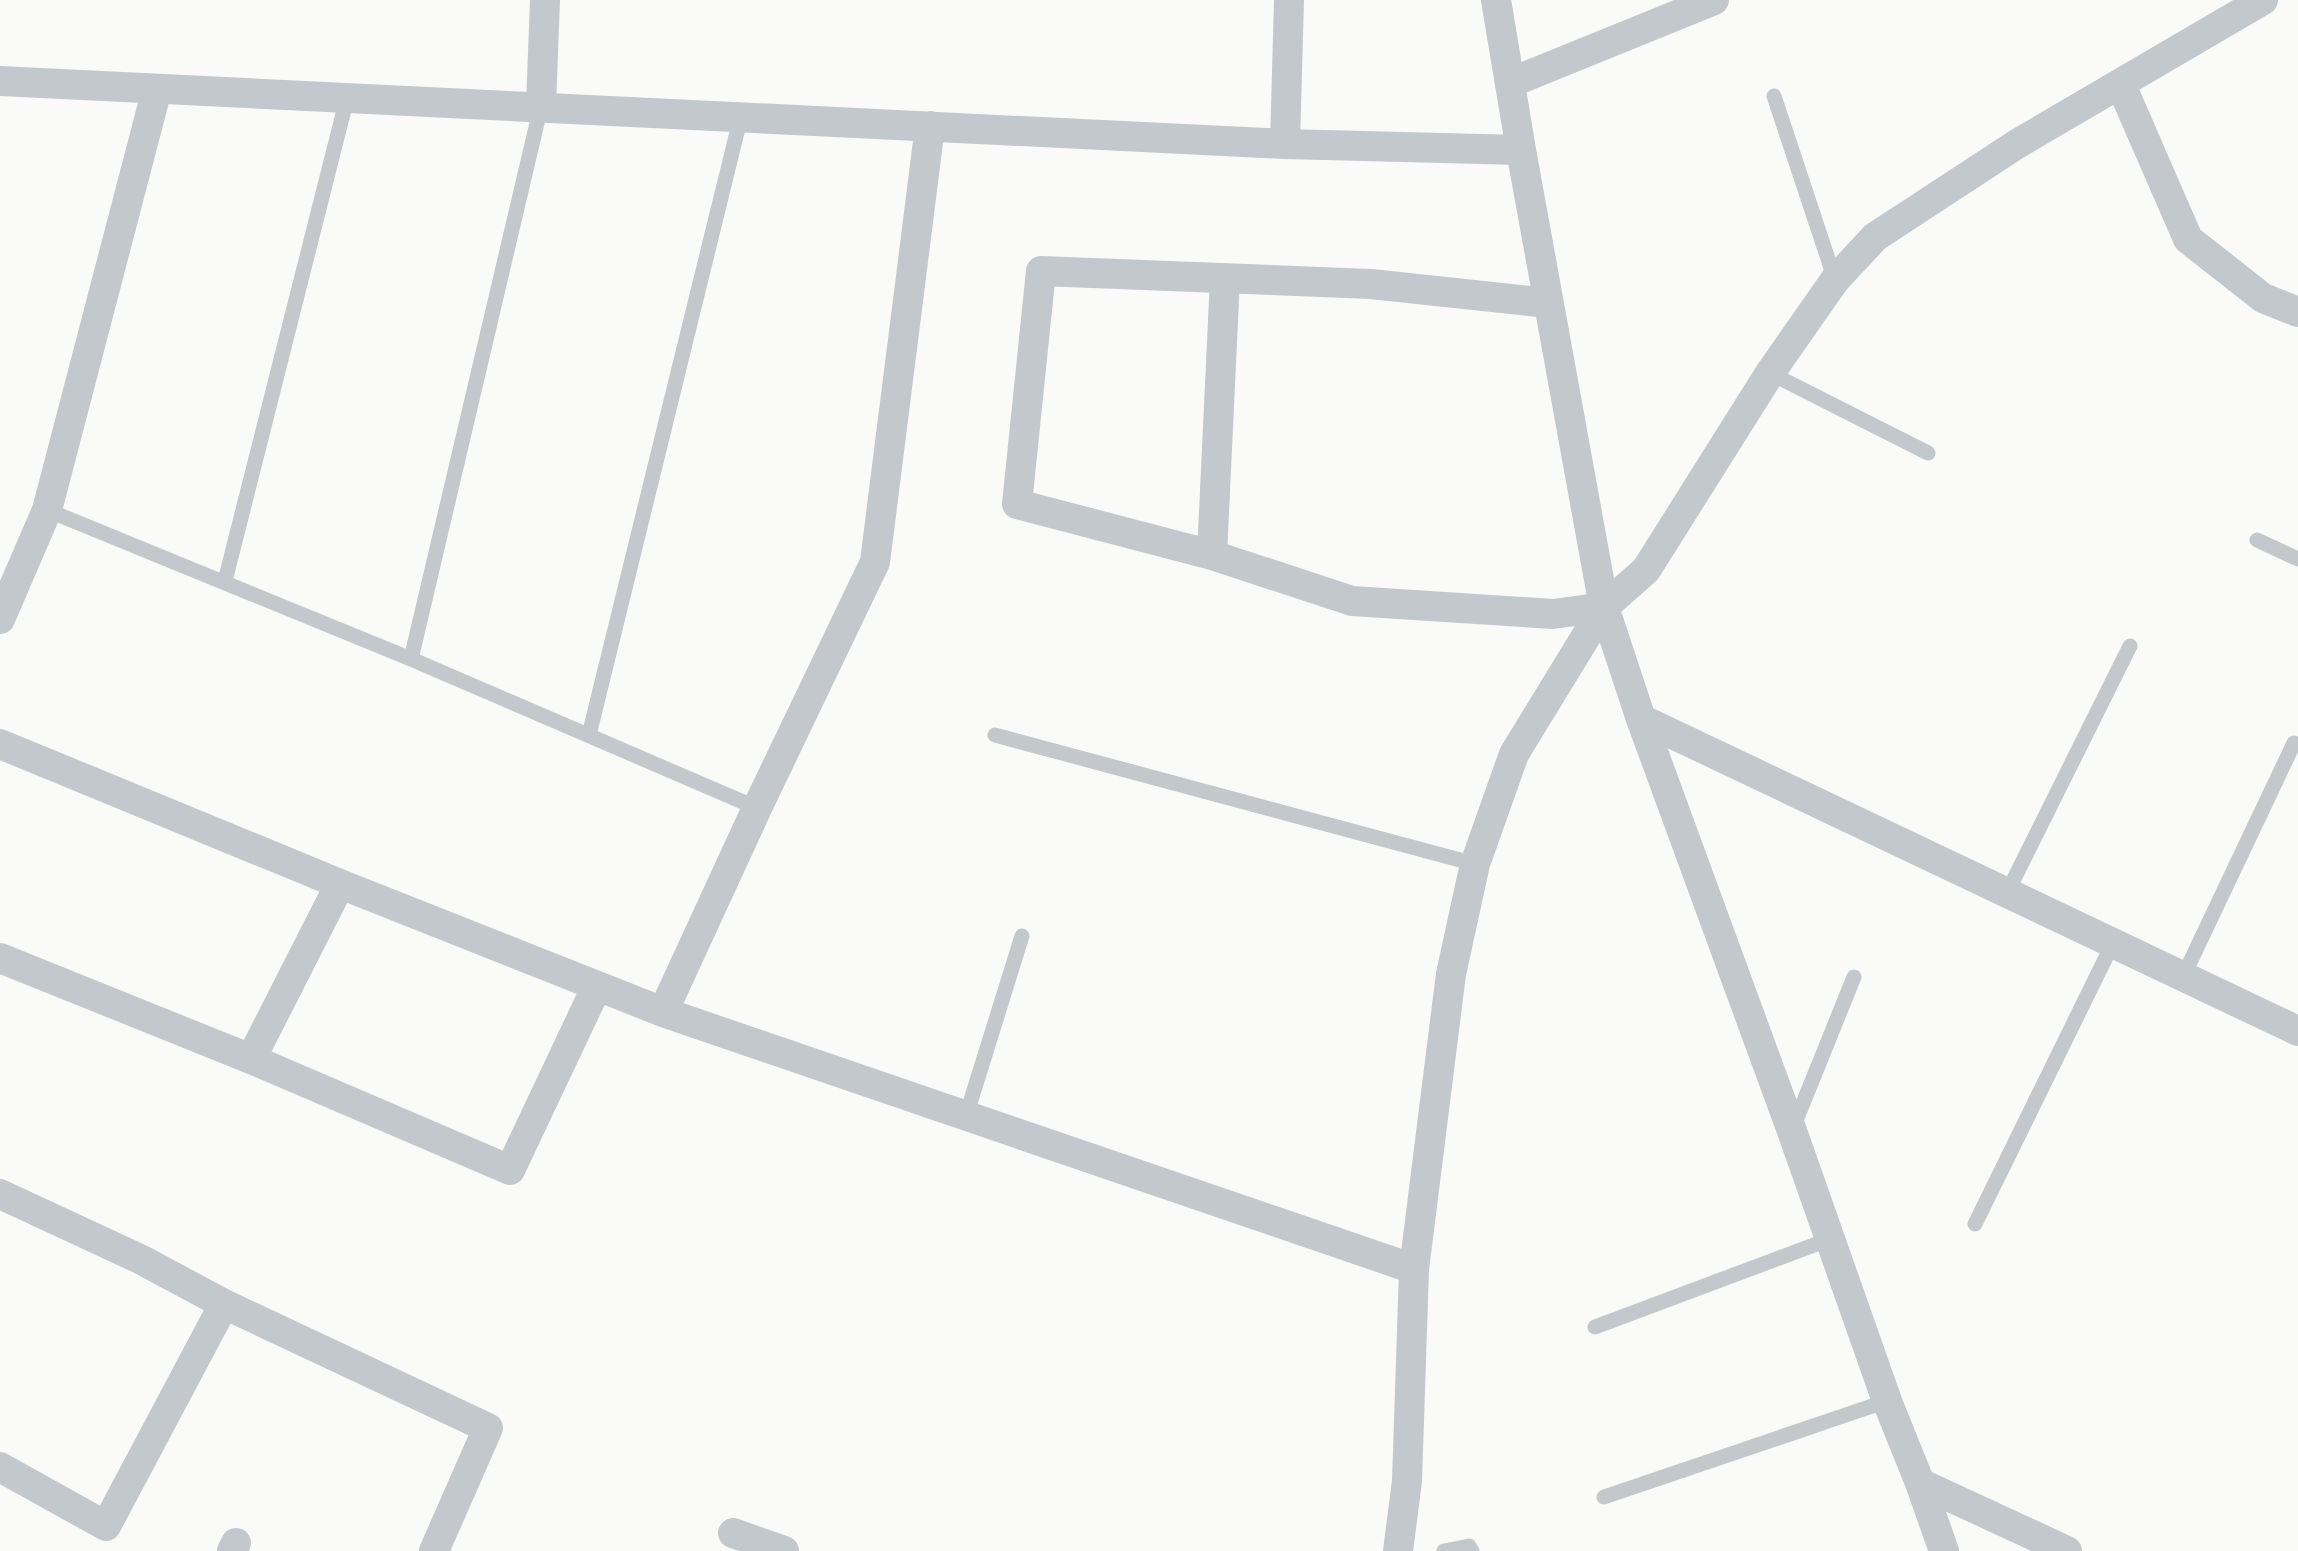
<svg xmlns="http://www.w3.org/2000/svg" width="2298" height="1551" font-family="Arial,sans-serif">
	<rect width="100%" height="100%" fill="#fafaf8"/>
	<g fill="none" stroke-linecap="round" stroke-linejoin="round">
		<path stroke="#c3c8cc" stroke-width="15" d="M1774,96L1835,280
			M1770,373L1928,453
			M47,510L411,659L757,808
			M2257,540L2298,559
			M225,581L347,98
			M411,659L541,106
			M589,735L741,116
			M995,735L1475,864
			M2007,893L2130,646
			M2183,977L2294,743
			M966,1116L1022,936
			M1793,1128L1854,977
			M1975,1224L2113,943
			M1595,1327L1830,1239
			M1604,1497L1887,1401
			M1444,1551L1469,1546L1472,1551"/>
		<path stroke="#c3c8cc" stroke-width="30" d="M1496,0L1521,150L1604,607L1641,719L1792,1131L1887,1401L1920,1483L1944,1551
			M0,81L1285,144L1521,150
			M1510,83L1714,0
			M2121,85L2188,239L2263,298L2298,312
			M541,106L545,0
			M1285,144L1289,0
			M1548,303L1371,284L1041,271L1017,504L1212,555L1352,601L1553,614L1604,607
			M1212,555L1225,278
			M0,619L47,510L157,89
			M1641,719L2298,1031
			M0,744L340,884L663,1012L1414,1269
			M0,958L251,1059L510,1170L597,986
			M663,1012L757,808L875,562L930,126
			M251,1059L340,884
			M0,1194L140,1259L224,1304L488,1428L434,1551
			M0,1467L106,1526L224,1304
			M1920,1483L2067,1551
			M733,1533L784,1551
			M232,1551L236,1543
			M1398,1551L1407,1481L1414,1269L1451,974L1475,864L1514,754L1604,607L1646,570L1770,373L1835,280L1875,237L2017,144L2263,0"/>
	</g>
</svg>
